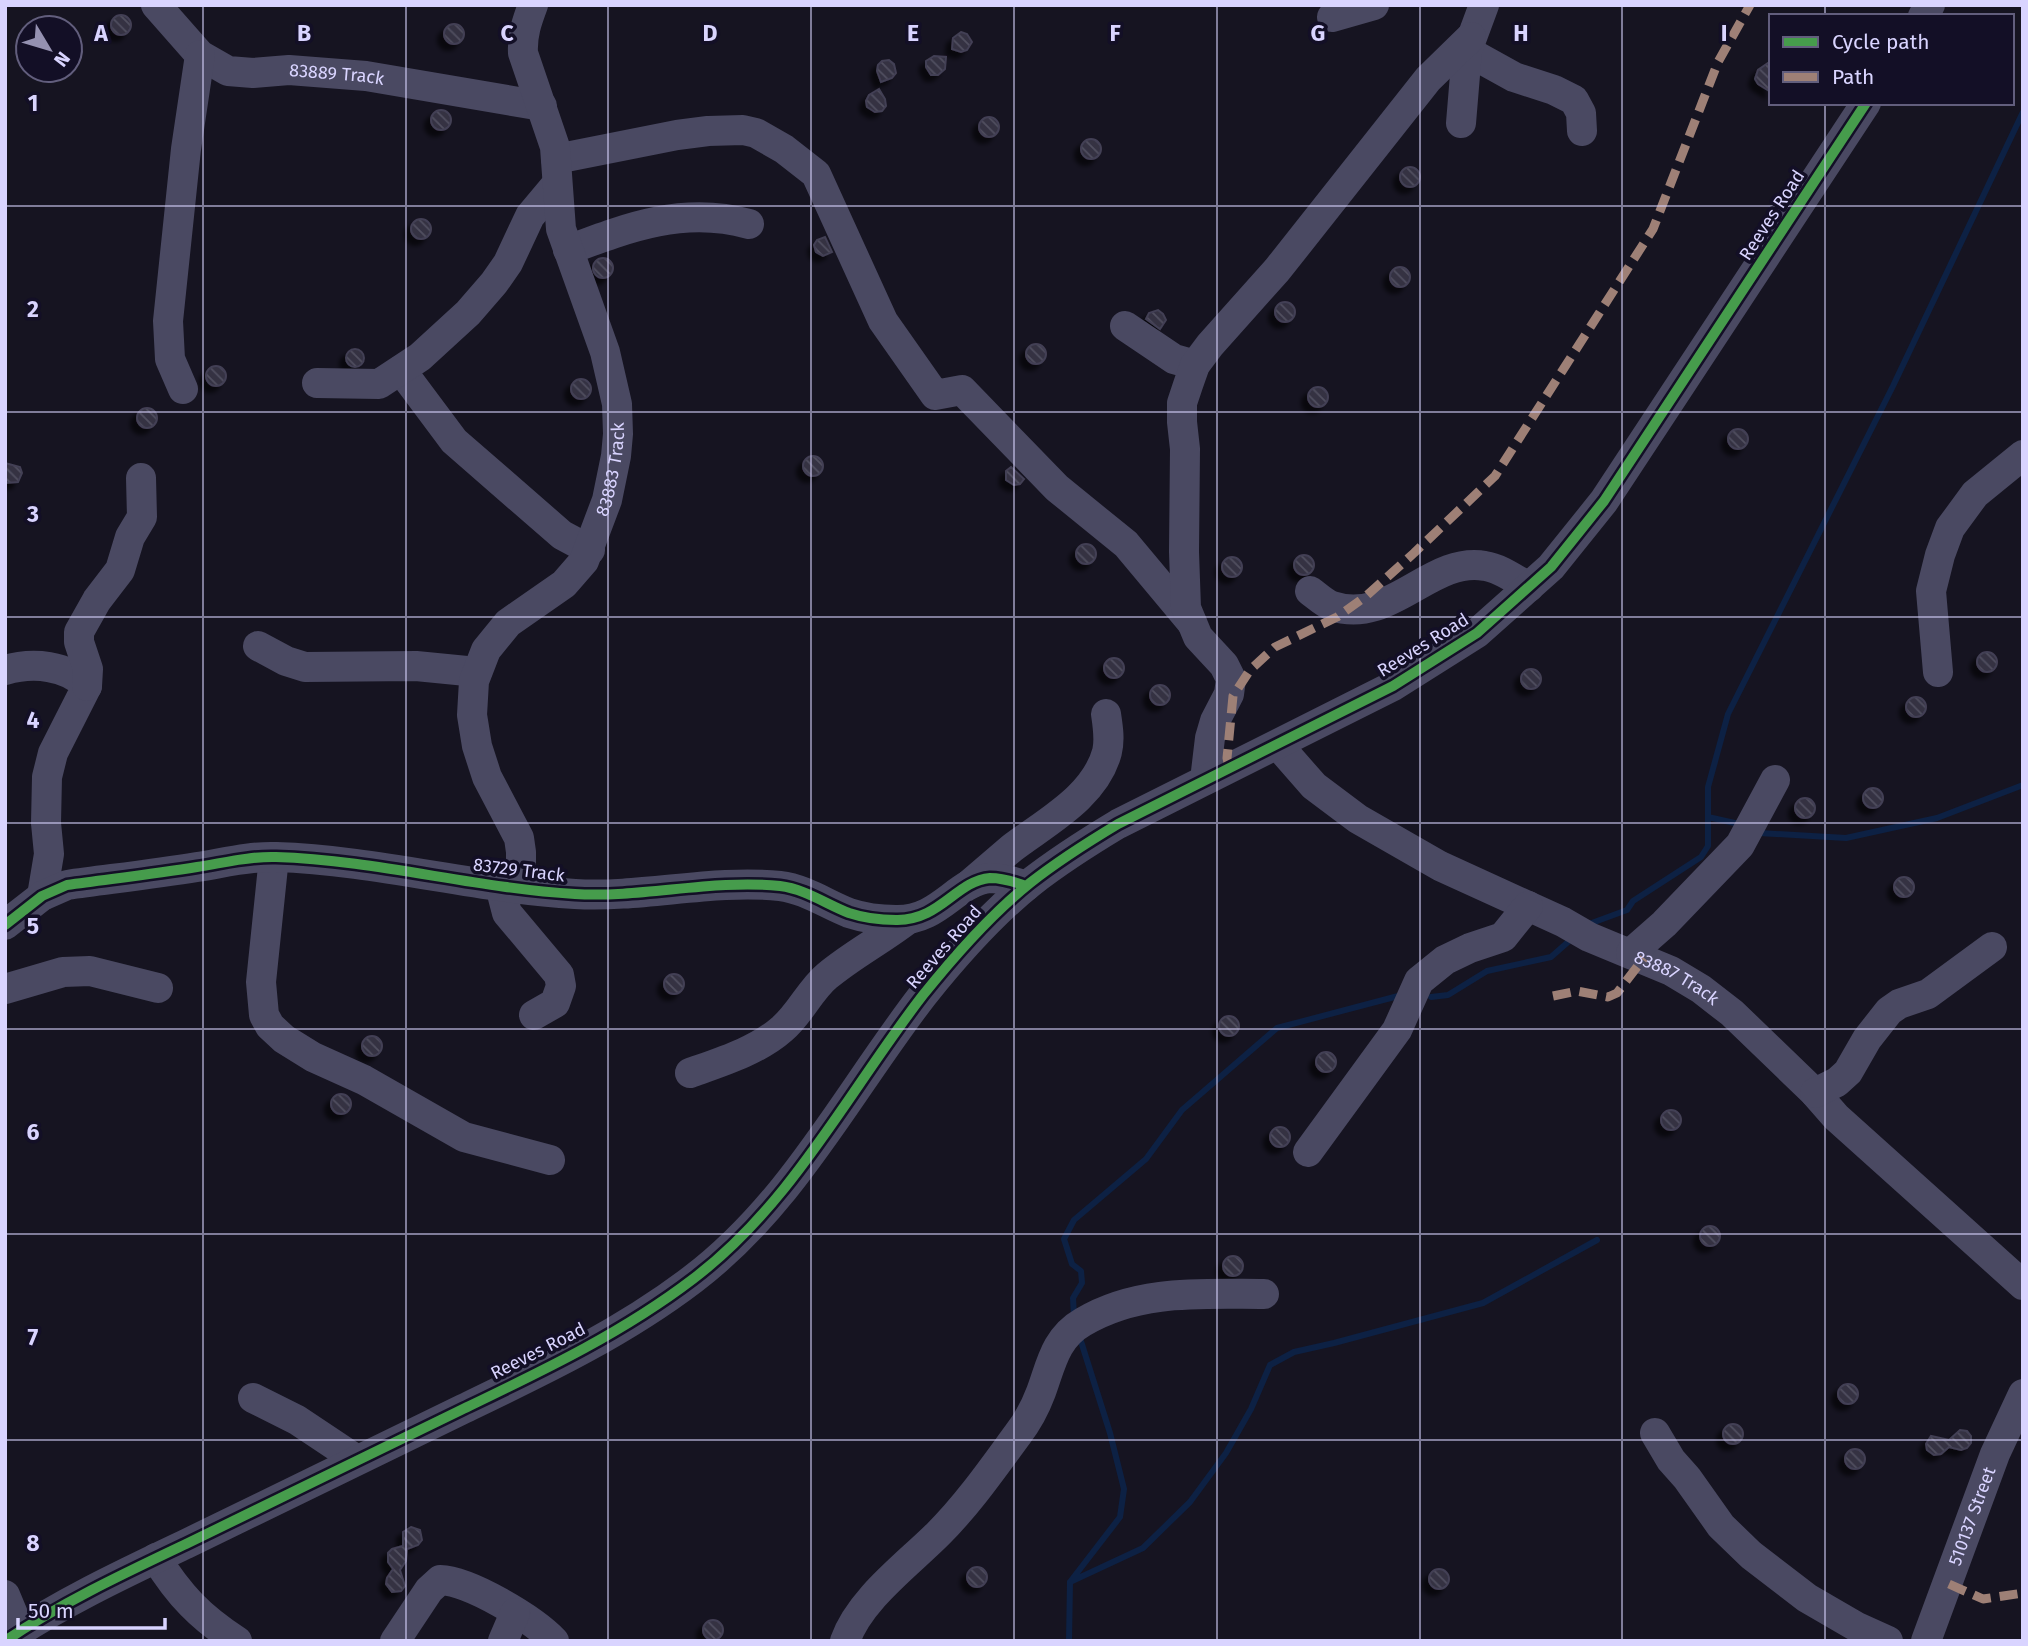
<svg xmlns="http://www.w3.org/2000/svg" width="2028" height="1646" font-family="'Fira Sans',sans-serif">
	<defs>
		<pattern id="building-back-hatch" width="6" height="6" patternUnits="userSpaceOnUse" patternTransform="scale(1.75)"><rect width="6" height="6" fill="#343243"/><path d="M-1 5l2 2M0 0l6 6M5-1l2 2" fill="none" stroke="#514f5f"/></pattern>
		<filter id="shadow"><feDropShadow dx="-6" dy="6" stdDeviation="2" flood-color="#0009"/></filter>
	</defs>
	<rect width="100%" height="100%" fill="#161421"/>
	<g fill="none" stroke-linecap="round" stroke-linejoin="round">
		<path stroke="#0d2144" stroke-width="6" d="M1708,817L1739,824
			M1759,833L1846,838L1937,818L2023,785
			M1589,924L1627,910L1633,901L1701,857L1708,846V787L1728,714L1893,386L2023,112
			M1431,997L1448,995L1487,971L1551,957L1568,942
			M1074,1316L1073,1298L1082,1283L1081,1271L1072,1264L1064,1239L1074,1220L1146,1159L1182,1110L1277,1028L1402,995
			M1070,1582L1143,1548L1190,1502L1226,1453L1251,1409L1270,1365L1294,1352L1334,1343L1483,1303L1597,1240
			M1069,1641L1070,1582L1120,1517L1124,1489L1110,1433L1079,1335"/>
	</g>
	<path fill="url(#building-back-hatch)" stroke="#433f54" stroke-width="2" filter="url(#shadow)" d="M111 25a10 10 0 1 1 20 0a10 10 0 1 1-20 0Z
		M444 34a10 10 0 1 1 20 0a10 10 0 1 1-20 0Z
		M961,32L967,34L972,42L967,50L961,52L952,49L953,38Z
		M934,56L946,57L945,69L938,75H931L926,67V61Z
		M889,60L894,64L896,73L892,78L881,82L877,71L878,65L882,61Z
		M1771,61V92L1758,84L1755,79L1758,70Z
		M879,89L885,99L886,106L882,111L875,112L867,107L866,101L869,95Z
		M431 120a10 10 0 1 1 20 0a10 10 0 1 1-20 0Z
		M979 127a10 10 0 1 1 20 0a10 10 0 1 1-20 0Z
		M1081 149a10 10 0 1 1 20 0a10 10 0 1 1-20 0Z
		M1400 177a10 10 0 1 1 20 0a10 10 0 1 1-20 0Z
		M411 229a10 10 0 1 1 20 0a10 10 0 1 1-20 0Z
		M825,237L832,252L823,256L816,252L814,245L817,240Z
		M593 268a10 10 0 1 1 20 0a10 10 0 1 1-20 0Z
		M1390 277a10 10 0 1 1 20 0a10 10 0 1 1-20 0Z
		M1275 312a10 10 0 1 1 20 0a10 10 0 1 1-20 0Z
		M1158,310L1163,314L1166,320L1160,329L1146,319L1149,313Z
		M1026 354a10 10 0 1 1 20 0a10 10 0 1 1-20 0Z
		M346 358a9 9 0 1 1 18 0a9 9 0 1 1-18 0Z
		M206 376a10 10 0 1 1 20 0a10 10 0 1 1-20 0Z
		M571 389a10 10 0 1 1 20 0a10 10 0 1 1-20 0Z
		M1308 397a10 10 0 1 1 20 0a10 10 0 1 1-20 0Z
		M137 418a10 10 0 1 1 20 0a10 10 0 1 1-20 0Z
		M1728 439a10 10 0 1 1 20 0a10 10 0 1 1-20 0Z
		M803 466a10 10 0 1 1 20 0a10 10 0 1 1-20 0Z
		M5,463L20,467L22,473L18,482L5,483Z
		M1011,467L1024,479L1020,484L1014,485L1006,480V471Z
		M1076 554a10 10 0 1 1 20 0a10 10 0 1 1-20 0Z
		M1294 565a10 10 0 1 1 20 0a10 10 0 1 1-20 0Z
		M1222 567a10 10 0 1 1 20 0a10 10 0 1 1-20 0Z
		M1977 662a10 10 0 1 1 20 0a10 10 0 1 1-20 0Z
		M1104 668a10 10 0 1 1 20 0a10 10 0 1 1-20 0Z
		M1521 679a10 10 0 1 1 20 0a10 10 0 1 1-20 0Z
		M1150 695a10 10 0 1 1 20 0a10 10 0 1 1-20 0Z
		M1906 707a10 10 0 1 1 20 0a10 10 0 1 1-20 0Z
		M1863 798a10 10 0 1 1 20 0a10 10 0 1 1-20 0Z
		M1795 808a10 10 0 1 1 20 0a10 10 0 1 1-20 0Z
		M1894 887a10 10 0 1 1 20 0a10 10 0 1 1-20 0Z
		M664 984a10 10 0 1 1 20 0a10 10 0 1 1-20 0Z
		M1219 1026a10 10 0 1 1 20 0a10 10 0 1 1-20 0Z
		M362 1046a10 10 0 1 1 20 0a10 10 0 1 1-20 0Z
		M1316 1062a10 10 0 1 1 20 0a10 10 0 1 1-20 0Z
		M331 1104a10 10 0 1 1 20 0a10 10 0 1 1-20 0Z
		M1661 1120a10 10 0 1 1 20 0a10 10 0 1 1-20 0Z
		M1270 1137a10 10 0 1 1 20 0a10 10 0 1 1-20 0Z
		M1700 1236a10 10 0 1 1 20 0a10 10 0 1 1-20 0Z
		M1223 1266a10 10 0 1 1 20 0a10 10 0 1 1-20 0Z
		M1838 1394a10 10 0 1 1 20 0a10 10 0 1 1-20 0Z
		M1723 1434a10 10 0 1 1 20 0a10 10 0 1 1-20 0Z
		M1960,1430L1967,1431L1971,1436V1443L1967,1448L1961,1450L1949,1447L1941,1454L1934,1455L1927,1450L1926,1444L1931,1436L1949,1440Z
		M1845 1459a10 10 0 1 1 20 0a10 10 0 1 1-20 0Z
		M411,1527L420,1530L422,1540L418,1545L407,1549L406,1561L400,1570L405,1586L401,1591L392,1592L386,1584L387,1578L393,1569L388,1562V1553L392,1549L403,1546V1532Z
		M967 1577a10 10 0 1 1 20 0a10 10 0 1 1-20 0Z
		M1429 1579a10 10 0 1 1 20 0a10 10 0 1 1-20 0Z
		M703 1630a10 10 0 1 1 20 0a10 10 0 1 1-20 0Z"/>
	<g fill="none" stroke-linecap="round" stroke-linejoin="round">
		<g stroke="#4a4962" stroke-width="30">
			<path id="s1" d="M156,5L200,55L228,71L253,73L289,70L366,76L542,106"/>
			<path d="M1923,16L1930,5"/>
			<path d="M1332,17L1374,5"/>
			<path d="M1467,51L1514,77L1554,90L1574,100L1581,113L1582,131"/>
			<path d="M1461,123L1467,51L1484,5"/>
			<path d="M556,159L677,135L708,131L743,130L756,133L784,149L816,174L883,321L935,395L962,390L1057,488L1126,544L1192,623"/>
			<path d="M568,250C629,227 684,206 749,224"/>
			<path d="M1125,326L1174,359L1195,365"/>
			<path d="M401,370L454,441L562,535L590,550"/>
			<path d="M317,383L379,384L420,357L468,313L494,283L508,263L530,216L556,185"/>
			<path d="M183,389L170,359L168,321L186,149L200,55"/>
			<path d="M1310,591C1317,596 1324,603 1332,606C1391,626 1430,556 1485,566C1500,568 1516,580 1529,587"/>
			<path d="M258,646L286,661L305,667L416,666L477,672"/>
			<path d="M5,670C33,662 67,665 87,686L53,753L47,777L46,823L49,854L42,896"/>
			<path d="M1938,672L1931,591L1940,555L1950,528L1975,494L2023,455"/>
			<path d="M87,686L88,669L79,642V632L97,600L120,570L130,537L142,517L141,478"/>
			<path id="s2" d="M1278,745L1314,786L1358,819L1440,866L1563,922L1589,937L1671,971L1701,989L1732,1013L1815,1093L1836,1117L2023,1285"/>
			<path d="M1205,780L1210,738L1215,721L1229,694L1231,679L1224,665L1198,637L1186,608L1184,552L1185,449L1182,422V403L1188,385L1195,365L1210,345L1277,270L1428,79L1471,37"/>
			<path d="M274,857L261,982L264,1015L270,1026L284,1039L313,1057L364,1080L464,1137L550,1160"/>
			<path d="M970,884C984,872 998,860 1012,848C1046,822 1095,797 1107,752C1110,740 1108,727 1106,714"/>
			<path d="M500,886L507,913L559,975L561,986L555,1003L534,1015"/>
			<path id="s3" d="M521,889V852L519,838L487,777L477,746L472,715L474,681L486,650L508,623L564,584L584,561L607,500L616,456L618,434L617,404L605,352L561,229L555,147L523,53C522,35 527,21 533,5"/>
			<path d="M5,925L42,896L67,885C110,879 154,874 197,867C223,863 250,856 276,857C376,860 474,888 575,894C643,898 712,879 780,886C805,889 826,904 849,913C864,918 880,920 896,920C940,921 956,881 990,878C1002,878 1015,882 1026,886"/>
			<path d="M1631,953L1664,924L1740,845L1775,780"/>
			<path d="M5,989L63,972L90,971L158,988"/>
			<path d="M690,1073C721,1062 757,1051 782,1029C800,1014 810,990 827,976C852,955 881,940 907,920"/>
			<path d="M1815,1093L1837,1082L1848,1072L1867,1039L1889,1011L1899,1004L1928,994L1992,947"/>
			<path d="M1308,1152L1397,1030L1419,981L1445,960L1470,948L1503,937L1528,906"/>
			<path d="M253,1398L297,1420L357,1460"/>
			<path d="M1655,1433L1671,1460L1687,1478L1721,1526L1751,1555L1807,1598L1857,1627L1888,1641"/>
			<path d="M156,1558C179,1595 200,1617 237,1641"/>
			<path d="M5,1595L20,1631"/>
			<path d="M5,1641C61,1603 125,1573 186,1544C277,1500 368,1455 459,1411C540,1372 621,1334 693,1279C792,1204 848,1092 923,995C955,955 990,915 1030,883C1058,861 1088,842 1118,824L1393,686L1477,633L1551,567L1604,501L1866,103"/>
			<path d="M395,1641L429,1590L440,1580C470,1581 533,1619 554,1641"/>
			<path d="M503,1641L515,1613"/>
			<path d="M845,1641C860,1599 907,1565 938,1534C968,1504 993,1468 1018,1434C1028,1421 1035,1408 1041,1392C1051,1365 1055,1338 1083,1322C1138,1289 1202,1294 1264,1294"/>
			<path id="s4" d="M1926,1641L1995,1454L2023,1394"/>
		</g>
		<path stroke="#9e8076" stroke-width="9" stroke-dasharray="18 9" stroke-linecap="butt" d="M1229,767L1227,758L1233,696L1250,670L1275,647L1337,617L1365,597L1414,553L1495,476L1653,229L1718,62L1750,5
			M1553,996L1577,991L1608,997L1617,993L1644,958
			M1949,1584L1983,1599L2023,1593"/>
		<defs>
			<path id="cycleway" d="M5,925L42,896L67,885C110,879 154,874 197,867C223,863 250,856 276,857C376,860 474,888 575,894C643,898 712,879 780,886C805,889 826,904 849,913C864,918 880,920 896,920C940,921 956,881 990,878C1002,878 1015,882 1026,886
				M5,1641C61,1603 125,1573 186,1544C277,1500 368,1455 459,1411C540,1372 621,1334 693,1279C792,1204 848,1092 923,995C955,955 990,915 1030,883C1058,861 1088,842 1118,824L1393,686L1477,633L1551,567L1604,501L1866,103"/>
		</defs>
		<use href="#cycleway" stroke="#130f26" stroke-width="15"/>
		<use href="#cycleway" stroke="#469c4c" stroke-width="10"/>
	</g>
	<path fill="none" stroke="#d9d4ff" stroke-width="2" stroke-opacity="0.55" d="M203,5V1641M406,5V1641M608,5V1641M811,5V1641M1014,5V1641M1217,5V1641M1420,5V1641M1622,5V1641M1825,5V16M1825,103V1641M5,206H2023M5,412H2023M5,617H2023M5,823H2023M5,1029H2023M5,1234H2023M5,1440H2023"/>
	<g text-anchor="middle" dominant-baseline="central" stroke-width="7" stroke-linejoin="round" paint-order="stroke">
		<g font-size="18" fill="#d9d4ff" stroke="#130f26">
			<text stroke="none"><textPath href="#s1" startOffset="208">83889 Track</textPath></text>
			<text transform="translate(1772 215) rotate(-57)">Reeves Road</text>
			<text stroke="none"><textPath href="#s3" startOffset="481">83883 Track</textPath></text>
			<text transform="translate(1423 645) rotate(-32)">Reeves Road</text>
			<text transform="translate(519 870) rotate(7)">83729 Track</text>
			<text transform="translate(944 947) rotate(-49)">Reeves Road</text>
			<text stroke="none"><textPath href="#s2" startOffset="466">83887 Track</textPath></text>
			<text transform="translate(538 1351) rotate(-27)">Reeves Road</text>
			<text stroke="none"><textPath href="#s4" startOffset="133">510137 Street</textPath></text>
		</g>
	</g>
	<g font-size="23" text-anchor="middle" font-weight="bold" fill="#d9d4ff" stroke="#130f26" stroke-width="7" stroke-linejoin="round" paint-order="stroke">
		<text x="101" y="41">A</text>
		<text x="304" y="41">B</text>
		<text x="507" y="41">C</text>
		<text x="710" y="41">D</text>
		<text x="913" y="41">E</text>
		<text x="1115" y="41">F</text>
		<text x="1318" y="41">G</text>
		<text x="1521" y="41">H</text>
		<text x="1724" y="41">I</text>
		<text x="33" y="111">1</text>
		<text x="33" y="317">2</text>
		<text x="33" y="522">3</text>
		<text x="33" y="728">4</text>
		<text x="33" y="934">5</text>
		<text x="33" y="1140">6</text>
		<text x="33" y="1345">7</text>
		<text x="33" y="1551">8</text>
	</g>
	<rect width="2028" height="1646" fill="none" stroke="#d9d4ff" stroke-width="14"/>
	<rect x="1769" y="14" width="245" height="91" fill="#130f26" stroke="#625e7d" stroke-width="2"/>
	<rect x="1783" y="37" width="35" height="10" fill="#469c4c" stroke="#625e7d" stroke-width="2"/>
	<text x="1832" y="49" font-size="21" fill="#d9d4ff">Cycle path</text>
	<rect x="1783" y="72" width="35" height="10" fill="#9e8076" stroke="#625e7d" stroke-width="2"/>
	<text x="1832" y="84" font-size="21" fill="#d9d4ff">Path</text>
	<g transform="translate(49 49) rotate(128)"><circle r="33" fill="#130f26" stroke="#625e7d" stroke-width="2"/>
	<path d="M0-5L12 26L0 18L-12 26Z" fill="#9591b1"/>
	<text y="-10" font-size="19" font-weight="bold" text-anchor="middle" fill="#d9d4ff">N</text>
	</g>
	<path d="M18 1618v10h147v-10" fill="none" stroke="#d9d4ff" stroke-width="3.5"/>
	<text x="28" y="1618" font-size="21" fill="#d9d4ff" stroke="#130f26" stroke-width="5" paint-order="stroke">50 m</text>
</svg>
